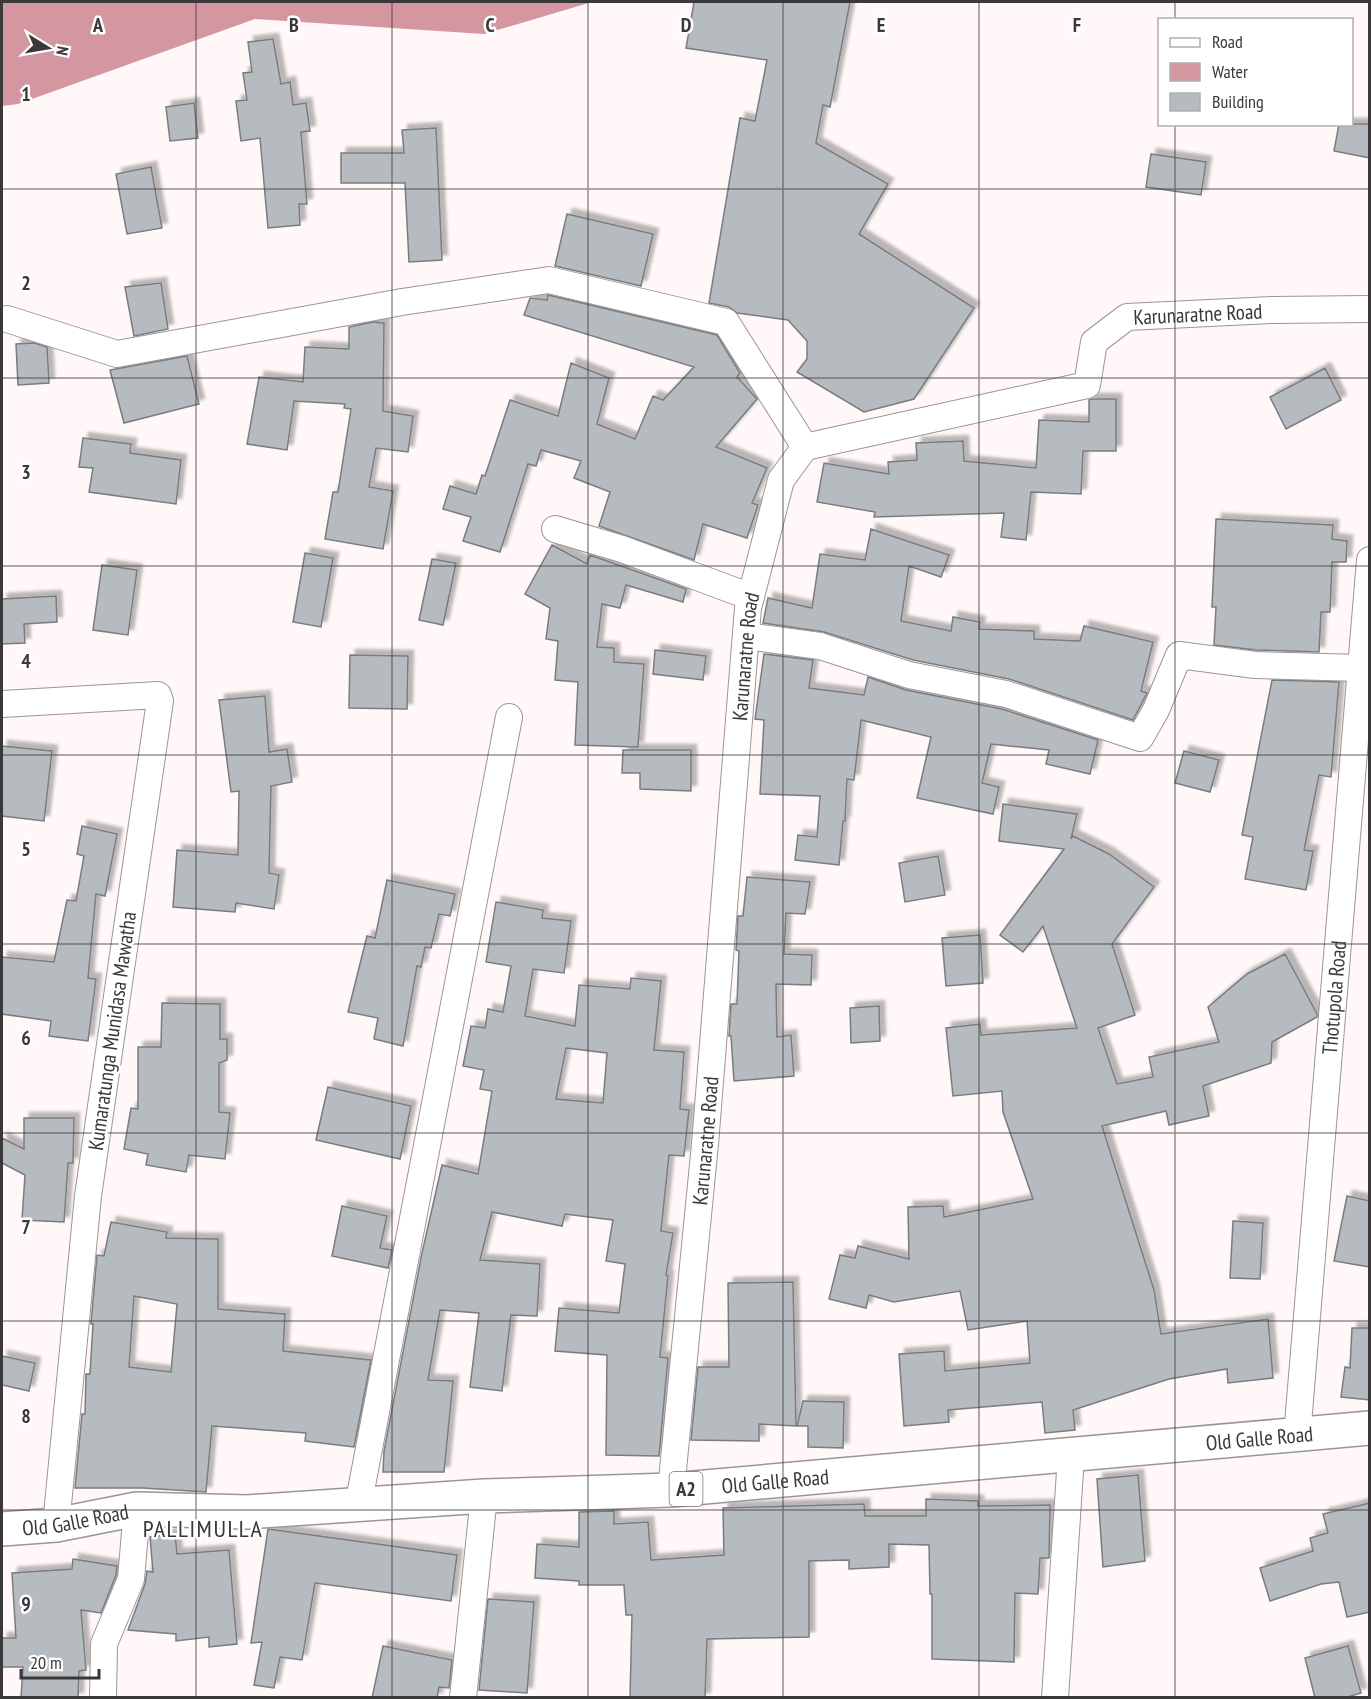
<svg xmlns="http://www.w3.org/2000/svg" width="1371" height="1699" font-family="'PT Sans Narrow',sans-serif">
	<defs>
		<filter id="shadow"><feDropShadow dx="5.5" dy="-5.5" stdDeviation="1.5" flood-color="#0004"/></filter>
	</defs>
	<rect width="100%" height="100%" fill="#fff7f8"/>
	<path fill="#d497a1" d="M2,2H592L484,34L255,19L18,104L2,106Z"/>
	<path fill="#b6bbbf" stroke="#787d81" stroke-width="1.5" fill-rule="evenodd" filter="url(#shadow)" d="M694,2H850L830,107L823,105L816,143L888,184L859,234L974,308L914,399L864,412L797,372L807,359V341L788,320L737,313L729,307L709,303L740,118L755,121L767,60L686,48Z
		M273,39L281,84L290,82L293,105L306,103L310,131L301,132L307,204H299L300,225L268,228L260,138L241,141L236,101L247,100L243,73L252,72L248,42Z
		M194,103L198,138L170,141L166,107Z
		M1339,124H1370V158L1334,151Z
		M436,128L442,260L409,262L405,183H341V153H404L402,130Z
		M1151,154L1206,162L1201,195L1146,187Z
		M151,167L162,228L127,234L116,174Z
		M567,214L653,234L641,286L555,266Z
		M161,283L168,329L134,336L125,287Z
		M548,295L717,335L740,373L737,377L757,399L716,447L767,468L752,503L758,505L747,538L703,524L694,560L599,526L610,492L574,478L581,461L541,450L536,466L528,464L500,552L463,541L471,517L443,509L450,486L476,494L482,475L485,476L510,400L558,416L571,363L609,378L597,424L635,439L653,396L663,400L694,367L524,315L530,298L547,300Z
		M373,322L384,323L383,411L413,416L408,452L376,448L369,487L393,491L383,549L325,539L333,492H338L351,409L344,408L345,404L294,401L287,450L247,444L259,377L303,382L305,347L349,349V327Z
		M34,343L47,347L49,383L18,385L16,344Z
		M187,356L199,404L124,423L110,370Z
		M1325,368L1341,400L1286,429L1270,397Z
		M1092,399H1116V451H1083L1081,494L1031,492L1026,540L1001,537L1004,513L874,517L875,512L817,502L824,463L889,474L888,462L917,460L916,443L963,441L964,461L1036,468L1039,420L1089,422V400Z
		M83,438L131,444L130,453L181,460L176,504L89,492L93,468L79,467Z
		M1216,519L1333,525L1332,539L1347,541L1346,562H1332L1330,612H1321L1319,652L1256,650L1214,645L1216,607H1212Z
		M871,529L949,555L941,577L909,566L901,621L951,631L953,617L980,622L979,629L1034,631V639L1080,641L1084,626L1153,642L1141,691L1147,693L1133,720L1009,679L913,660L824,632L763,623L768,598L812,608L820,554L865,560Z
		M552,545L587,564L590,555L686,589L683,602L626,585L620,608L602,604L597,647L614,648V662L644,664L638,747L575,745L578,682L555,680L558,641L546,639L550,608L525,594Z
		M305,553L333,558L321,627L293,622Z
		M432,559L456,563L443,625L419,620Z
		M102,565L137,570L128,635L93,630Z
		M56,596L57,622L24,624L25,643L2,644V599Z
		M655,650L706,656L703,680L653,674Z
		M764,654L813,660L809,688L864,695L868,677L906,690L1002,709L1098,740L1090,774L1046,764L1049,750L991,744L982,783L999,787L993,814L917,798L931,737L861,720L854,780L847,779L845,821H843L839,865L795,860L798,835L817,837L820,796L760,794L764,720L755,719Z
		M350,655L408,656L407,709L349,708Z
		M1272,680L1339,682L1331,777L1319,775L1304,850L1313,851L1306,890L1245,879L1253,837L1242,835Z
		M265,696L269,752L287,749L292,782L271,786L269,873L279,875L274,909L236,903L235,912L173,907L177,850L238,855L239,791L231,792L219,700Z
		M2,746L52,751L44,821L2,816Z
		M623,750H691V791L640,789V773H622Z
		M1184,751L1219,760L1210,792L1175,783Z
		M1003,804L1077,814L1071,839L1073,836L1109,854L1154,887L1112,944L1135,1015L1098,1028L1117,1084L1153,1077L1149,1057L1219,1042L1208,1007L1247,974L1285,954L1317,1014V1017L1272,1042L1271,1063L1203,1086L1209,1116L1169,1125L1166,1111L1102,1126L1154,1290L1161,1334L1268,1319L1273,1378L1228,1383L1227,1369L1169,1379L1073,1410L1075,1430L1045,1433L1042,1402L948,1410L949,1422L904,1426L899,1354L944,1351L945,1371L1030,1363L1027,1321L968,1330L960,1291L894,1302L869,1295L866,1308L829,1299L840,1255L855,1258L858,1246L909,1259L908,1207L943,1206L944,1217L1033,1199L1003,1112L1002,1091L953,1096L946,1028L980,1024L981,1035L1077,1028L1043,926L1023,952L1000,935L1064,849L999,841Z
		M82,826L117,834L105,896L96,894L88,978L96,979L88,1041L49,1036L51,1021L2,1014V957L54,962L67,900L76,901L84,856L77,854Z
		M938,856L945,895L905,902L899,863Z
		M747,877L810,882L805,914L786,913L784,954L812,955L811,985L776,984L777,1037L791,1035L794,1076L734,1081L731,1036H729L731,1004H737L739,951L736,950L738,916H743Z
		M387,880L455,894L450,916L439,914L431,948L425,947L421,967L417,966L403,1046L374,1039L378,1018L348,1012L367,936L375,938Z
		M496,902L543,910L542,918L571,921L564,973L533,969L525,1016L575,1026L579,985L630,989L631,978L661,981L654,1050L684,1052L680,1109L689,1110L684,1156L669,1155L661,1231L673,1233L666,1275L668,1276L660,1357L668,1358L659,1456L606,1455L607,1355L555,1351L559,1308L619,1313L625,1264L606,1261L613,1220L565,1214L562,1226L492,1212L480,1260L540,1264L537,1316L511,1315L502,1391L470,1387L479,1313L440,1310L428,1380L453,1381L444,1472H383L384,1451L422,1253L442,1165L478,1174L492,1091L480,1089L484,1070L463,1066L471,1026L485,1028L488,1009L503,1012L511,966L486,962ZM566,1048L607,1053L603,1103L556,1099Z
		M980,935L983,983L946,986L942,938Z
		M162,1003L220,1004V1039H227V1060L219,1063V1112L230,1113L225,1159L189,1155L186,1172L146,1165L148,1154L124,1149L131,1108L138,1109V1047H161Z
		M879,1006L880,1041L851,1043L850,1008Z
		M328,1087L411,1106L400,1159L316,1140Z
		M24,1118H74L73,1163H68L64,1222L22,1220L25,1175L2,1163V1138L24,1149Z
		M1347,1196L1370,1201V1267L1334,1261Z
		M342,1206L387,1216L380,1248L392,1250L388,1268L332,1256Z
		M1233,1221L1263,1223L1260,1279L1230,1278Z
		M111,1222L167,1232L166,1238L218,1239V1309L285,1314L283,1351L371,1360L354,1447L305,1441L306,1433L212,1426L206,1492L143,1488H75L82,1414H85L86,1374H90L93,1324H91L97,1255L104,1256ZM134,1296L177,1304L171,1372L129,1367Z
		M793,1282L796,1426L759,1424V1441L691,1440L698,1367H729L728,1283Z
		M1352,1328H1370V1400L1341,1397L1345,1367L1350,1368Z
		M2,1356L35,1363L29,1391L2,1385Z
		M803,1401L844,1402L843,1448L808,1447V1426H797Z
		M1138,1475L1145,1561L1103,1567L1097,1479Z
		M926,1499L978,1501V1506L1050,1505L1049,1558H1040L1038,1594L1015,1593L1014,1662L932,1659V1594H930L929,1545L889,1544V1567L849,1569V1560L809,1561V1637L707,1639L705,1698H630L632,1615H626L624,1585H579V1581L535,1578L537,1544L579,1547V1512L614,1511V1524L648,1522L651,1560L724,1555L723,1508L864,1504L865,1516H926Z
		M1370,1503V1612L1347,1617L1339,1582L1321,1584L1270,1601L1260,1568L1313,1551L1310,1538L1328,1533L1323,1514Z
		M268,1529L457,1555L451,1601L315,1583L302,1660L280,1657L274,1688L254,1685L262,1642L251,1643Z
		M175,1534L177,1554L229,1550L237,1644L209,1647V1637L176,1641V1634L128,1630L145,1584L147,1571L153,1572L150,1537Z
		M73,1559L117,1566L116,1575L101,1613L81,1610L86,1670L79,1671L78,1698H21L23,1667H2V1638H16L12,1573L72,1569Z
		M488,1599L534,1602L527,1693L479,1690Z
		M383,1646L452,1660L449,1688L439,1687L437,1698H372Z
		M1348,1646L1361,1693L1344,1698H1315L1305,1658Z"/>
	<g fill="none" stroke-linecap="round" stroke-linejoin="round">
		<defs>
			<g id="street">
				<path d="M7,319L117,354L402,302L549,280L726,322L805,447"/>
				<path d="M555,529L622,549L751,597"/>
				<path d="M746,636L820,646L909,675L1006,694L1140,738L1156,710L1179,655L1255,665L1361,668"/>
				<path d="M2,704L158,695L160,701L88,1196L56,1525"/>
				<path id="s1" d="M1297,1436L1370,560"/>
				<path id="s2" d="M671,1490L705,1144L748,608L781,480L805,447L1087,385L1094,342L1127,317L1272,310L1370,309"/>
				<path d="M358,1506L509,717"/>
				<path d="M103,1698L104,1644L131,1579L137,1509"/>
				<path d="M463,1698L484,1496"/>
				<path d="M1055,1698L1071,1456"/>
			</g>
			<g id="highway">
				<path id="s3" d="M2,1529L56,1525L137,1509L247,1512L484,1496L671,1490L1370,1428"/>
			</g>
		</defs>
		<use href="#street" stroke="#9c9596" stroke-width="28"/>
		<use href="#highway" stroke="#9c9596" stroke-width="36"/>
		<use href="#street" stroke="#fff" stroke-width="26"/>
		<use href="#highway" stroke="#fff" stroke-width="33"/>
	</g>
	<path fill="none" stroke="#3b3839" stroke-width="1.5" stroke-opacity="0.55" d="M196,2V1698M392,2V1698M588,2V1698M783,2V1698M979,2V1698M1175,2V20M1175,124V1698M2,189H1370M2,378H1370M2,566H1370M2,755H1370M2,944H1370M2,1133H1370M2,1321H1370M2,1510H1370"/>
	<g text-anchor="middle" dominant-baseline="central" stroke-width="5" stroke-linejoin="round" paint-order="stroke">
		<rect fill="#fff" stroke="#767474" stroke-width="1.5" x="669.5" y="1472" width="33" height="34" rx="4.5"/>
		<g font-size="20" font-weight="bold" fill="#3b3839">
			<text x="686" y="1489">A2</text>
		</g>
		<g font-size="21" fill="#3b3839" stroke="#fff">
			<text stroke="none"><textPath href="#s2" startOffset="1503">Karunaratne Road</textPath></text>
			<text stroke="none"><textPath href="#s2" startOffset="837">Karunaratne Road</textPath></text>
			<text stroke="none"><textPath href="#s1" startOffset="440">Thotupola Road</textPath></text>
			<text transform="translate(112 1031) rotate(-82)">Kumaratunga Munidasa Mawatha</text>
			<text stroke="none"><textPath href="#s2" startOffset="351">Karunaratne Road</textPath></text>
			<text stroke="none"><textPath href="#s3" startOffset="1262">Old Galle Road</textPath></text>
			<text stroke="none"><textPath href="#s3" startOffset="776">Old Galle Road</textPath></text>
			<text stroke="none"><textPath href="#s3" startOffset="74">Old Galle Road</textPath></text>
		</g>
		<g font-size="24" letter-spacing="1.5" fill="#3b3536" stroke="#fff">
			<text x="203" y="1528">PALLIMULLA</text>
		</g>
	</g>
	<g font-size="20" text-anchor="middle" font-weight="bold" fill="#3b3839" stroke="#fff" stroke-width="5" stroke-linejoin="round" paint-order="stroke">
		<text x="98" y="32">A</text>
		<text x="294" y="32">B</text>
		<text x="490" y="32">C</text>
		<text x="686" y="32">D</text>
		<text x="881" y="32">E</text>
		<text x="1077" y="32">F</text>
		<text x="26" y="101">1</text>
		<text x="26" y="290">2</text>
		<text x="26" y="479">3</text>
		<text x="26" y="668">4</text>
		<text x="26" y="856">5</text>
		<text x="26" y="1045">6</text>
		<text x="26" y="1234">7</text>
		<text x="26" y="1423">8</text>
		<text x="26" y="1611">9</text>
	</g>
	<rect width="1371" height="1699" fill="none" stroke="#3b3839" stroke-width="6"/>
	<rect x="1158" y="18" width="195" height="108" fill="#ffffff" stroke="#b1afb0" stroke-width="1.5"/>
	<rect x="1170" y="38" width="30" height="9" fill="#ffffff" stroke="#b1afb0" stroke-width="1.5"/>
	<text x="1212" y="48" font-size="18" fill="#3b3839">Road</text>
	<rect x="1170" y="63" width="30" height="18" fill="#d497a1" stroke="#b1afb0" stroke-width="1.5"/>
	<text x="1212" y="78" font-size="18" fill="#3b3839">Water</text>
	<rect x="1170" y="93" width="30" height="18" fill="#b6bbbf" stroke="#b1afb0" stroke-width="1.5"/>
	<text x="1212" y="108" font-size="18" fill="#3b3839">Building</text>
	<g transform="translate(48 48) rotate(101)" stroke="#ffffff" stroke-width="4.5" paint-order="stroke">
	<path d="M0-4.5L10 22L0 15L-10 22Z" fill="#3b3839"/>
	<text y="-9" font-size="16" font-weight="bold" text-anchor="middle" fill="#3b3839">N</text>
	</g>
	<path d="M21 1669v9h78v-9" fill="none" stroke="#3b3839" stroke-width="3"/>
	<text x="30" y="1669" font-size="18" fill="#3b3839" stroke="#ffffff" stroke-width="4.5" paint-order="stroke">20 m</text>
</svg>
